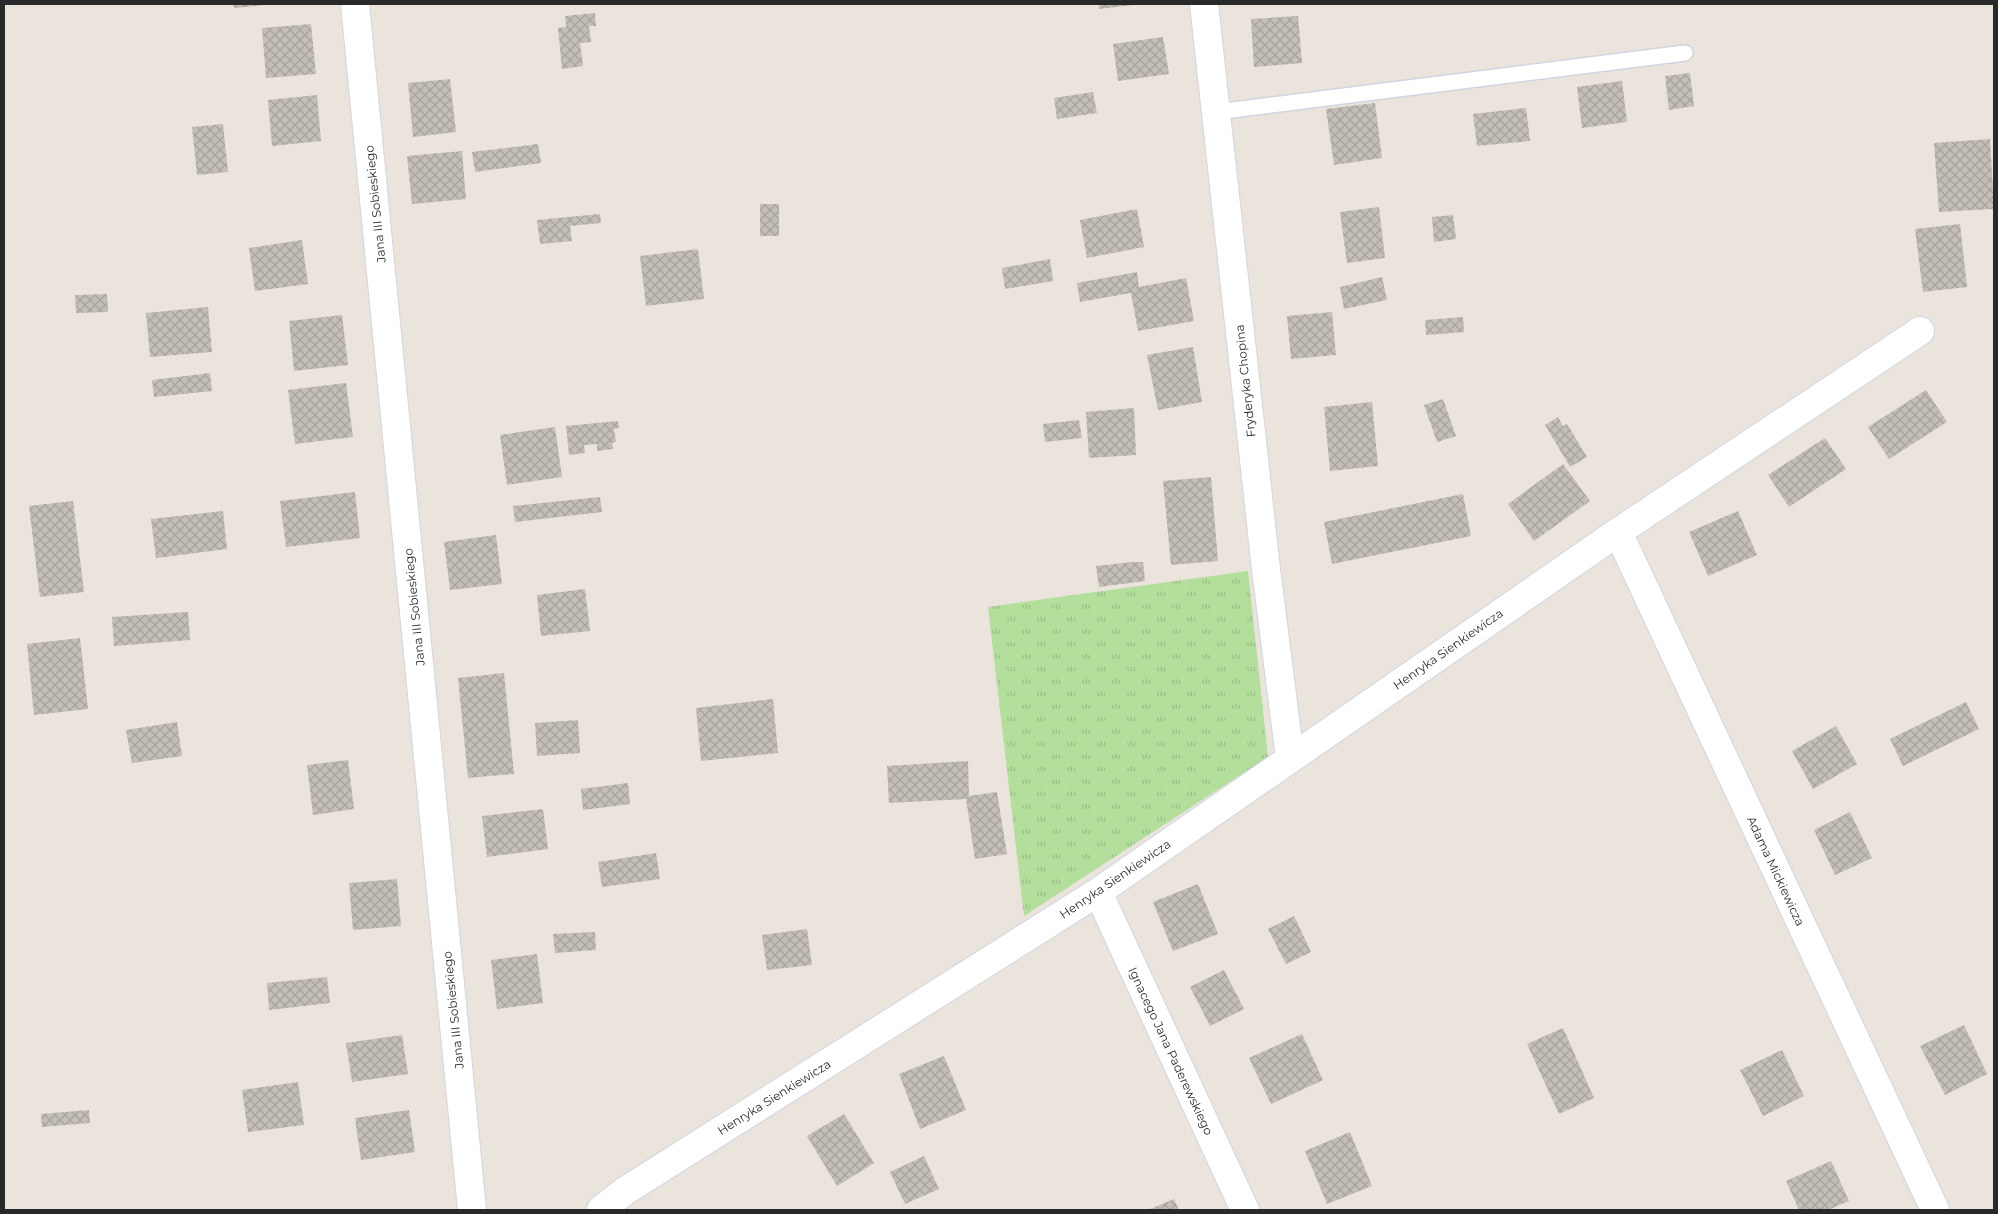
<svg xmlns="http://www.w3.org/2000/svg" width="1998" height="1214" font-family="Montserrat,sans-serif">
	<defs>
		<pattern id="grass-tufts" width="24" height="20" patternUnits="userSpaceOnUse" patternTransform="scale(1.25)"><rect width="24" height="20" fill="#b3de9b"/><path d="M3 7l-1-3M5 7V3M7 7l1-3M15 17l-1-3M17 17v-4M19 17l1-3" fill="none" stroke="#9abe86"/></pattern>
		<pattern id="building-cross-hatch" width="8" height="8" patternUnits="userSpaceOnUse" patternTransform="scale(1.25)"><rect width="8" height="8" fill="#c3beb7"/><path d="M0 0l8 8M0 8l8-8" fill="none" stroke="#a8a39d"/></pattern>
	</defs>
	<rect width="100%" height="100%" fill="#eae4dc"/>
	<path fill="url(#grass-tufts)" d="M1248,571L1268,757L1024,916L988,607Z"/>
	<path fill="url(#building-cross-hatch)" d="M233,4H266V5L234,8Z
		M1099,4H1133V5L1099,9Z
		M595,13L596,26H589L591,42L580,43L583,66L562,69L558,28L566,27L565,16Z
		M1298,16L1302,63L1254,67L1251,19Z
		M311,24L316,74L266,78L262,28Z
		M1163,37L1169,74L1118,81L1113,44Z
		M1690,73L1694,106L1669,110L1665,76Z
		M450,79L456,132L413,137L408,83Z
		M1622,81L1627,122L1582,128L1577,87Z
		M1093,92L1097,113L1057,119L1054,98Z
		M317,95L321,141L272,146L268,100Z
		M1375,103L1382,158L1334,165L1326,109Z
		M1526,108L1530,141L1477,146L1473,114Z
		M223,124L228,172L197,175L192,127Z
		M1990,139L1994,209L1939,212L1934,143Z
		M538,144L541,163L475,172L472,152Z
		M462,151L466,199L412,204L407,156Z
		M760,204H779V236H760Z
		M1379,207L1385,258L1347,263L1340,212Z
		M1137,209L1144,247L1087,258L1080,220Z
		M600,214L601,223L570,226L572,241L540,244L537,220Z
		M1453,215L1456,239L1434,242L1432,217Z
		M1960,224L1967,287L1923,292L1915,229Z
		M302,240L308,284L255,291L249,248Z
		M698,249L704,299L646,306L640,256Z
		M1050,259L1053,281L1005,289L1002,268Z
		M1137,272L1139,287L1186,278L1194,321L1138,331L1131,293L1080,302L1077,283Z
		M1382,277L1387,300L1344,309L1340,287Z
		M107,294L108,312L76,313L75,295Z
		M208,307L212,352L150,357L146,313Z
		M1332,312L1336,355L1291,359L1287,316Z
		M342,315L348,365L294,371L289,321Z
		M1463,317L1464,332L1426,335L1425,320Z
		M1193,347L1202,402L1158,410L1147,355Z
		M210,373L212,391L154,397L152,380Z
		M346,383L353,437L295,444L288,390Z
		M1926,390L1947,422L1889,459L1868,427Z
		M1443,399L1456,436L1437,442L1424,405Z
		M1372,402L1378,466L1330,471L1324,407Z
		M1134,408L1136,455L1089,458L1086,412Z
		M1558,417L1563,426L1567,424L1587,457L1570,467L1545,425Z
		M1079,420L1082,438L1045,442L1043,424Z
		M618,421L619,428L614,429L616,442L612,443L613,449L597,451V444L584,445L585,453L569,455L566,426Z
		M555,427L562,477L507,485L500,435Z
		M1825,438L1846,469L1789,507L1768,475Z
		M1563,464L1590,501L1534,541L1508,504Z
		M1211,477L1218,561L1171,565L1163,481Z
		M355,492L360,538L286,547L280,501Z
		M1463,494L1471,536L1332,564L1324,522Z
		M600,497L602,512L515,522L513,506Z
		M73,501L84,592L40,597L29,506Z
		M223,511L227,549L156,558L151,519Z
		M1738,511L1757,555L1708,576L1689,532Z
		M496,535L502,584L450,590L444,542Z
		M1132,562H1143L1145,581L1099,587L1096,566Z
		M585,589L590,631L541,636L537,595Z
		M188,612L190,640L114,646L112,617Z
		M80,638L88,709L34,715L27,644Z
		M504,673L514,774L468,778L458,678Z
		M773,699L778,753L701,761L696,708Z
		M1966,702L1979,729L1903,766L1890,739Z
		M578,720L580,753L537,756L535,723Z
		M177,722L182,756L132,763L126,730Z
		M1836,726L1857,764L1813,789L1792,751Z
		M348,760L354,809L313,815L307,765Z
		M968,761L969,796L997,792L1007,854L975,859L966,799L889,803L887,766Z
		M628,783L630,804L583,810L581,789Z
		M543,809L548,849L487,857L482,816Z
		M1850,812L1872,858L1835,875L1814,830Z
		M656,853L660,879L602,887L598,862Z
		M397,879L401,926L353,930L349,883Z
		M1198,884L1218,934L1173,951L1153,902Z
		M1294,916L1311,952L1286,964L1268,929Z
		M807,929L812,965L767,970L762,935Z
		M595,932L596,950L555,953L553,934Z
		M537,954L543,1003L497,1009L491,960Z
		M1224,970L1244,1009L1210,1026L1190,987Z
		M327,977L330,1003L269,1010L267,983Z
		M1964,1025L1987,1074L1945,1095L1920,1046Z
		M1563,1028L1594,1098L1559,1114L1527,1044Z
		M1302,1034L1323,1080L1271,1104L1249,1058Z
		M402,1035L408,1074L352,1082L346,1043Z
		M1782,1050L1804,1096L1763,1116L1740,1070Z
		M944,1056L966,1110L920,1129L899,1074Z
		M298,1082L304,1125L248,1132L242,1090Z
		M89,1110L90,1123L42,1127L41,1114Z
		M409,1110L415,1152L361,1160L355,1118Z
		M844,1114L874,1163L837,1186L807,1136Z
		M1350,1132L1372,1186L1327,1204L1305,1151Z
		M924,1156L939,1189L905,1204L890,1172Z
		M1831,1161L1849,1201L1828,1210H1799L1786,1181Z
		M1174,1199L1179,1210H1148Z"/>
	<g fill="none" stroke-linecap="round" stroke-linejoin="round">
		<defs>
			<path id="service" d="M1216,112L1685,53"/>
			<path id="minor" d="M355,4L472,1210
				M1204,4L1266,569L1290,758
				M1618,532L1935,1210
				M1098,892L1245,1210
				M601,1210L625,1191L1098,892L1618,532L1920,331"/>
		</defs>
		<use href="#service" stroke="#d1d4e1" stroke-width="18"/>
		<use href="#minor" stroke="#d1d4e1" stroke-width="30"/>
		<use href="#service" stroke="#fff" stroke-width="15"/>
		<use href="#minor" stroke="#fff" stroke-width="28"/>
	</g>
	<g text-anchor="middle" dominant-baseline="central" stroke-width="5" stroke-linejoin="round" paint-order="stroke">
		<g font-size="12" fill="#292929" stroke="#fff">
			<text transform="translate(375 204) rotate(-96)">Jana III Sobieskiego</text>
			<text transform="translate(1245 381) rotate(-96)">Fryderyka Chopina</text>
			<text transform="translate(414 607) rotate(-96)">Jana III Sobieskiego</text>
			<text transform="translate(1448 649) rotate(-35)">Henryka Sienkiewicza</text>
			<text transform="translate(1776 871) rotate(65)">Adama Mickiewicza</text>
			<text transform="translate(1115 879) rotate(-34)">Henryka Sienkiewicza</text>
			<text transform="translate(453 1010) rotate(-96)">Jana III Sobieskiego</text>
			<text transform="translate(1171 1051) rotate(65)">Ignacego Jana Paderewskiego</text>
			<text transform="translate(774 1097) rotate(-32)">Henryka Sienkiewicza</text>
		</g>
	</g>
	<rect width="1998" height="1214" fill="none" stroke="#292929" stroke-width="10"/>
</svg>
